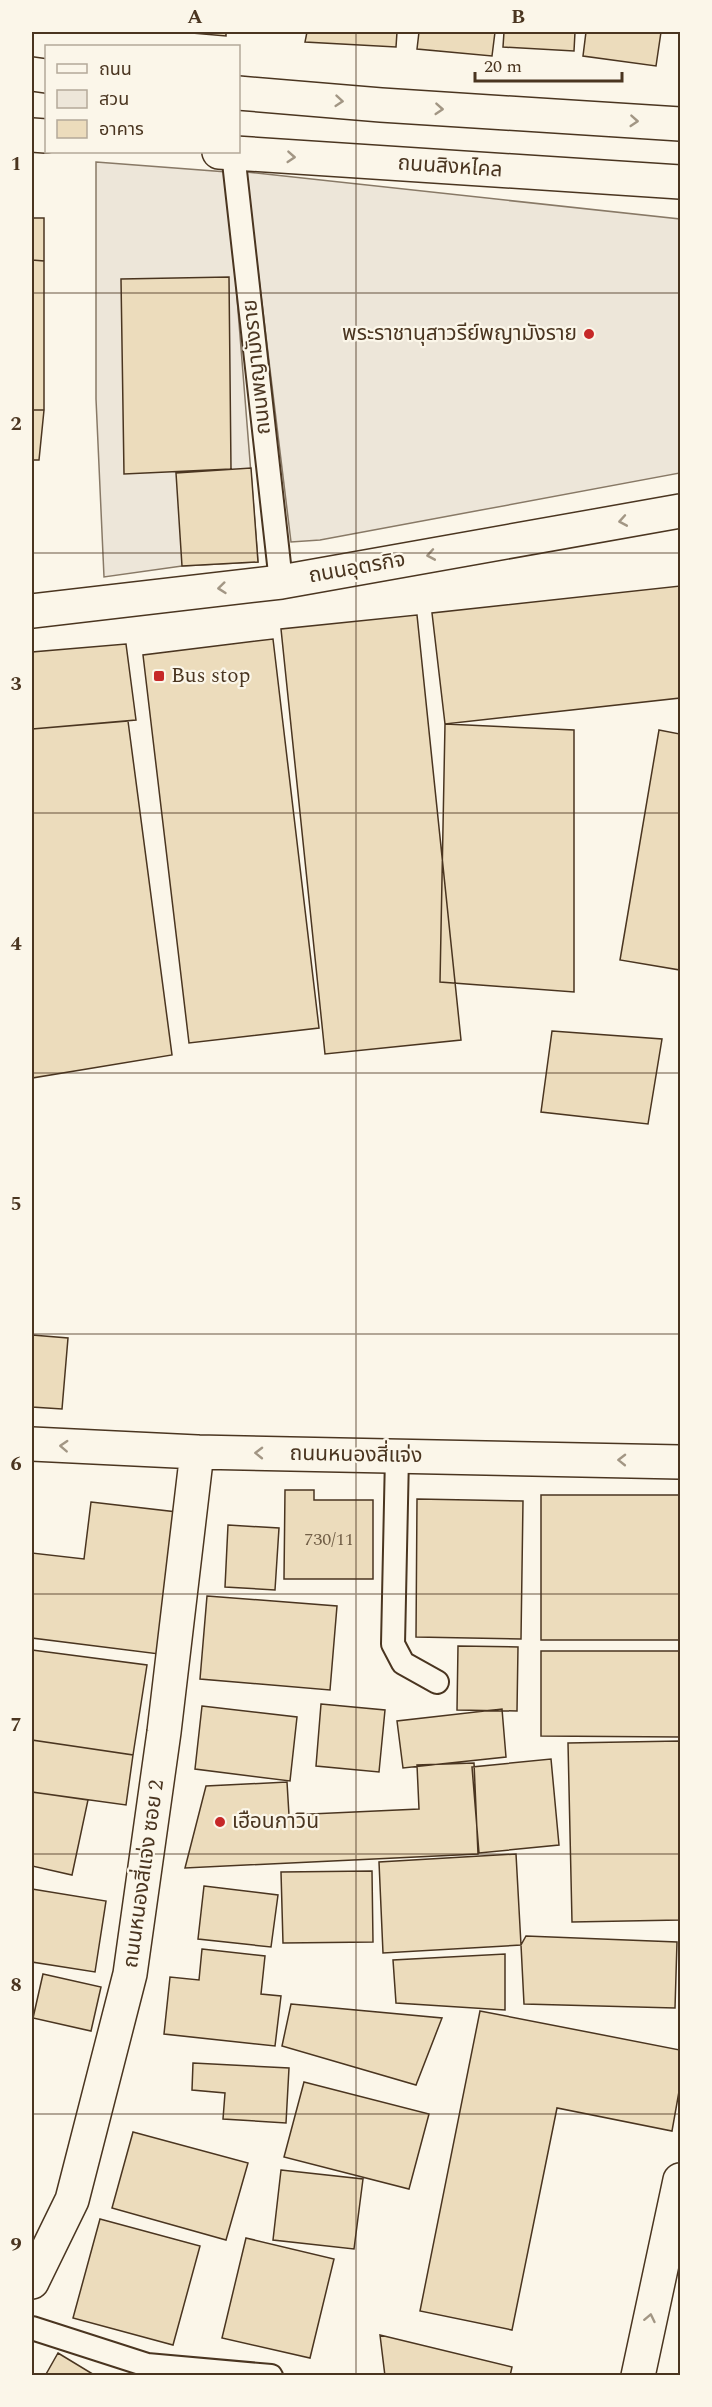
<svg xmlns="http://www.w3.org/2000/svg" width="712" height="2407" font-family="Spectral,'Noto Sans Thai',serif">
	<rect width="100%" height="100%" fill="#fbf6e9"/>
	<path fill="#ede6d9" stroke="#887966" stroke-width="1.5" d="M96,162L227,172L258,562L182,566L104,577L96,399Z
		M246,172L680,219V473L320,540L291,542Z"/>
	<path fill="#ecdcbc" stroke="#4a3520" stroke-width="1.5" d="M180,32H226V36Z
		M307,32H397L396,47L305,42Z
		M419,32H495L492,56L417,49Z
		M504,32H575L574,51L503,47Z
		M586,32H661L656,66L583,56Z
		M32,218H44V261L32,260Z
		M32,260L44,261V410H32Z
		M229,277L231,469L124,474L121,279Z
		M32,410H44L39,460H32Z
		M251,468L258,562L182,566L176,473Z
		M680,586V698L445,724L432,613Z
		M417,615L461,1040L325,1054L281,629Z
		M273,639L319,1028L189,1043L143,655Z
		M126,644L136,720L32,729V652Z
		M128,721L172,1055L32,1078V729Z
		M445,724L574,730V992L440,982Z
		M659,730L680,734V970L620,960Z
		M552,1031L662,1039L648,1124L541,1112Z
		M32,1335L68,1338L62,1409L32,1407Z
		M285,1490H314V1500H373V1579H284Z
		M541,1495H680V1640H541Z
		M417,1499L523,1501L521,1639L416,1637Z
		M91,1502L177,1512L159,1654L32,1638V1553L84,1559Z
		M228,1525L279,1528L275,1590L225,1587Z
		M207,1596L337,1606L330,1690L200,1679Z
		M458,1646L518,1647L517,1711L457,1710Z
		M32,1650L147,1665L133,1755L32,1740Z
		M541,1651H680V1737L541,1736Z
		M321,1704L385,1710L379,1772L316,1766Z
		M202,1706L297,1717L290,1781L195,1769Z
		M502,1709L506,1757L403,1768L397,1721Z
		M32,1740L133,1755L126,1805L32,1792Z
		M680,1741V1920L572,1922L568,1743Z
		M551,1759L559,1845L479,1853L472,1767Z
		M474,1763L478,1854L185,1868L206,1786L287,1782L289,1815L419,1809L417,1765Z
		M32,1792L88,1800L72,1875L32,1866Z
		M516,1854L521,1945L383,1953L379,1862Z
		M372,1871L373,1942L283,1943L281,1872Z
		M204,1886L278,1895L271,1947L198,1939Z
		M32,1889L106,1901L95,1972L32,1962Z
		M526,1936L677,1942L675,2008L524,2004L521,1945Z
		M202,1949L265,1956L261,1994L281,1996L275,2046L164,2034L170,1977L199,1980Z
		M505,1954V2010L396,2003L393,1960Z
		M43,1974L101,1987L91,2031L33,2018Z
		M291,2004L442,2018L416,2085L282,2046Z
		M480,2011L680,2050V2086L672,2131L557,2108L512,2330L420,2311Z
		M193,2063L289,2068L286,2123L223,2119L225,2093L192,2090Z
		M304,2082L429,2114L409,2189L284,2157Z
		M133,2132L248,2163L226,2240L112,2208Z
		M281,2170L363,2179L354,2249L273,2240Z
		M100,2219L200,2246L173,2345L73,2318Z
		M246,2238L334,2259L310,2358L222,2338Z
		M380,2335L512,2367L510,2376H385Z
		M58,2353L96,2376H45Z"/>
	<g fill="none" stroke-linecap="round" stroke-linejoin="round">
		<defs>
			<path id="lane" d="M233,153L281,582
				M397,1456L393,1644L403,1663L437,1682
				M32,2328L147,2365L271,2376"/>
			<path id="street" d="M32,1444L197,1452L680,1462
				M32,2282L72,2200L130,1974L164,1732L197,1452"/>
			<path id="secondary" d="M32,74L46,76
				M238,93L381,105L680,124
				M32,135L46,136
				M219,152L680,182
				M32,611L281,582L680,511
				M638,2376L680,2180"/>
		</defs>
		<use href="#lane" stroke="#4a3520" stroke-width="26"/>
		<use href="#street" stroke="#4a3520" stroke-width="36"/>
		<use href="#secondary" stroke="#4a3520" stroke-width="36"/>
		<use href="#lane" stroke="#fbf6e9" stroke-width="22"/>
		<use href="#street" stroke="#fbf6e9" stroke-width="33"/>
		<use href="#secondary" stroke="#fbf6e9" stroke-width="33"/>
	</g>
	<defs><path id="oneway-chevron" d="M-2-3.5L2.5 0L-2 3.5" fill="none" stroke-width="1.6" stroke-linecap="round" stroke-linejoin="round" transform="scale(1.5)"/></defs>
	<g stroke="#a29684">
		<use href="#oneway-chevron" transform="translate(339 101) rotate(5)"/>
		<use href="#oneway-chevron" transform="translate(439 109) rotate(4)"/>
		<use href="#oneway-chevron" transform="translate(634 121) rotate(4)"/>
		<use href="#oneway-chevron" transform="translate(291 157) rotate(4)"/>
		<use href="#oneway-chevron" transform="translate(623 521) rotate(170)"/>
		<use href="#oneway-chevron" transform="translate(431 555) rotate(170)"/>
		<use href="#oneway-chevron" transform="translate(222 588) rotate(174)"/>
		<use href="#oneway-chevron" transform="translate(64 1446) rotate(-177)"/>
		<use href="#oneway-chevron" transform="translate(259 1453) rotate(-179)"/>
		<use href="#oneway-chevron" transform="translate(622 1460) rotate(-179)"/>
		<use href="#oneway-chevron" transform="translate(650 2318) rotate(-78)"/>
	</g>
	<path fill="none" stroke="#4a3520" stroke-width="1.5" stroke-opacity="0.55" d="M356,32V2376M32,293H680M32,553H680M32,813H680M32,1073H680M32,1334H680M32,1594H680M32,1854H680M32,2114H680"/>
	<g fill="#c62828" stroke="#fbf6e9" stroke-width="2">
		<circle cx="589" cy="334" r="6"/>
		<rect x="153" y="670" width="12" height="12" rx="3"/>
		<circle cx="220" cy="1822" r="6"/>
	</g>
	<g text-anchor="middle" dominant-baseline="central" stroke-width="4.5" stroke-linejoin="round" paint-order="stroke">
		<g font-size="18" fill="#725f47">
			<text x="329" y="1539">730/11</text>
		</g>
		<g font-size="21" fill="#4a3520" stroke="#fbf6e9">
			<text transform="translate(450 167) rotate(4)">ถนนสิงหไคล</text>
			<text transform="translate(257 367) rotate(-96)">ถนนพญามังราย</text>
			<text transform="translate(357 568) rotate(-10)">ถนนอุตรกิจ</text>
			<text transform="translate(356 1455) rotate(1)">ถนนหนองสี่แจ่ง</text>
			<text transform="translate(144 1874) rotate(-82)">ถนนหนองสี่แจ่ง ซอย 2</text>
		</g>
		<g font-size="21" fill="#4a3520" stroke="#fbf6e9" text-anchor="start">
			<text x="577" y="334" text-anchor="end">พระราชานุสาวรีย์พญามังราย</text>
			<text x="171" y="676">Bus stop</text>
			<text x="232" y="1822">เฮือนกาวิน</text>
		</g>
	</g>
	<rect width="712" height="2407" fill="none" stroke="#fbf6e9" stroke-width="66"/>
	<rect x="45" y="45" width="195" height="108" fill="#fbf6e9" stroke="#b4a999" stroke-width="1.5"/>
	<rect x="57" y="64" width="30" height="9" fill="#fbf6e9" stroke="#b4a999" stroke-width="1.5"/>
	<text x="99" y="75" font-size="18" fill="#4a3520">ถนน</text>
	<rect x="57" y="90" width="30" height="18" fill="#ede6d9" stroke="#b4a999" stroke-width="1.5"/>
	<text x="99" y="105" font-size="18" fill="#4a3520">สวน</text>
	<rect x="57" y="120" width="30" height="18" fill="#ecdcbc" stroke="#b4a999" stroke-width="1.5"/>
	<text x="99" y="135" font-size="18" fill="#4a3520">อาคาร</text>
	<path d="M475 72v9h147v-9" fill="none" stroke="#4a3520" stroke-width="3"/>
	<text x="484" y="72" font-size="18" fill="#4a3520" stroke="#fbf6e9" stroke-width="4.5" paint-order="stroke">20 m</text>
	<rect x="33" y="33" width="646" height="2341" fill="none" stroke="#4a3520" stroke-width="2"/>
	<g font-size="20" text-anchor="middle" font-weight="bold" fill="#4a3520">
		<text x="195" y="23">A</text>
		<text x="518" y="23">B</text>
		<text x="16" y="170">1</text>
		<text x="16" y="430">2</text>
		<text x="16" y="690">3</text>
		<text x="16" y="950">4</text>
		<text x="16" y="1210">5</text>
		<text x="16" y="1470">6</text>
		<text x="16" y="1731">7</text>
		<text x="16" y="1991">8</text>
		<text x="16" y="2251">9</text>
	</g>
</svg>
